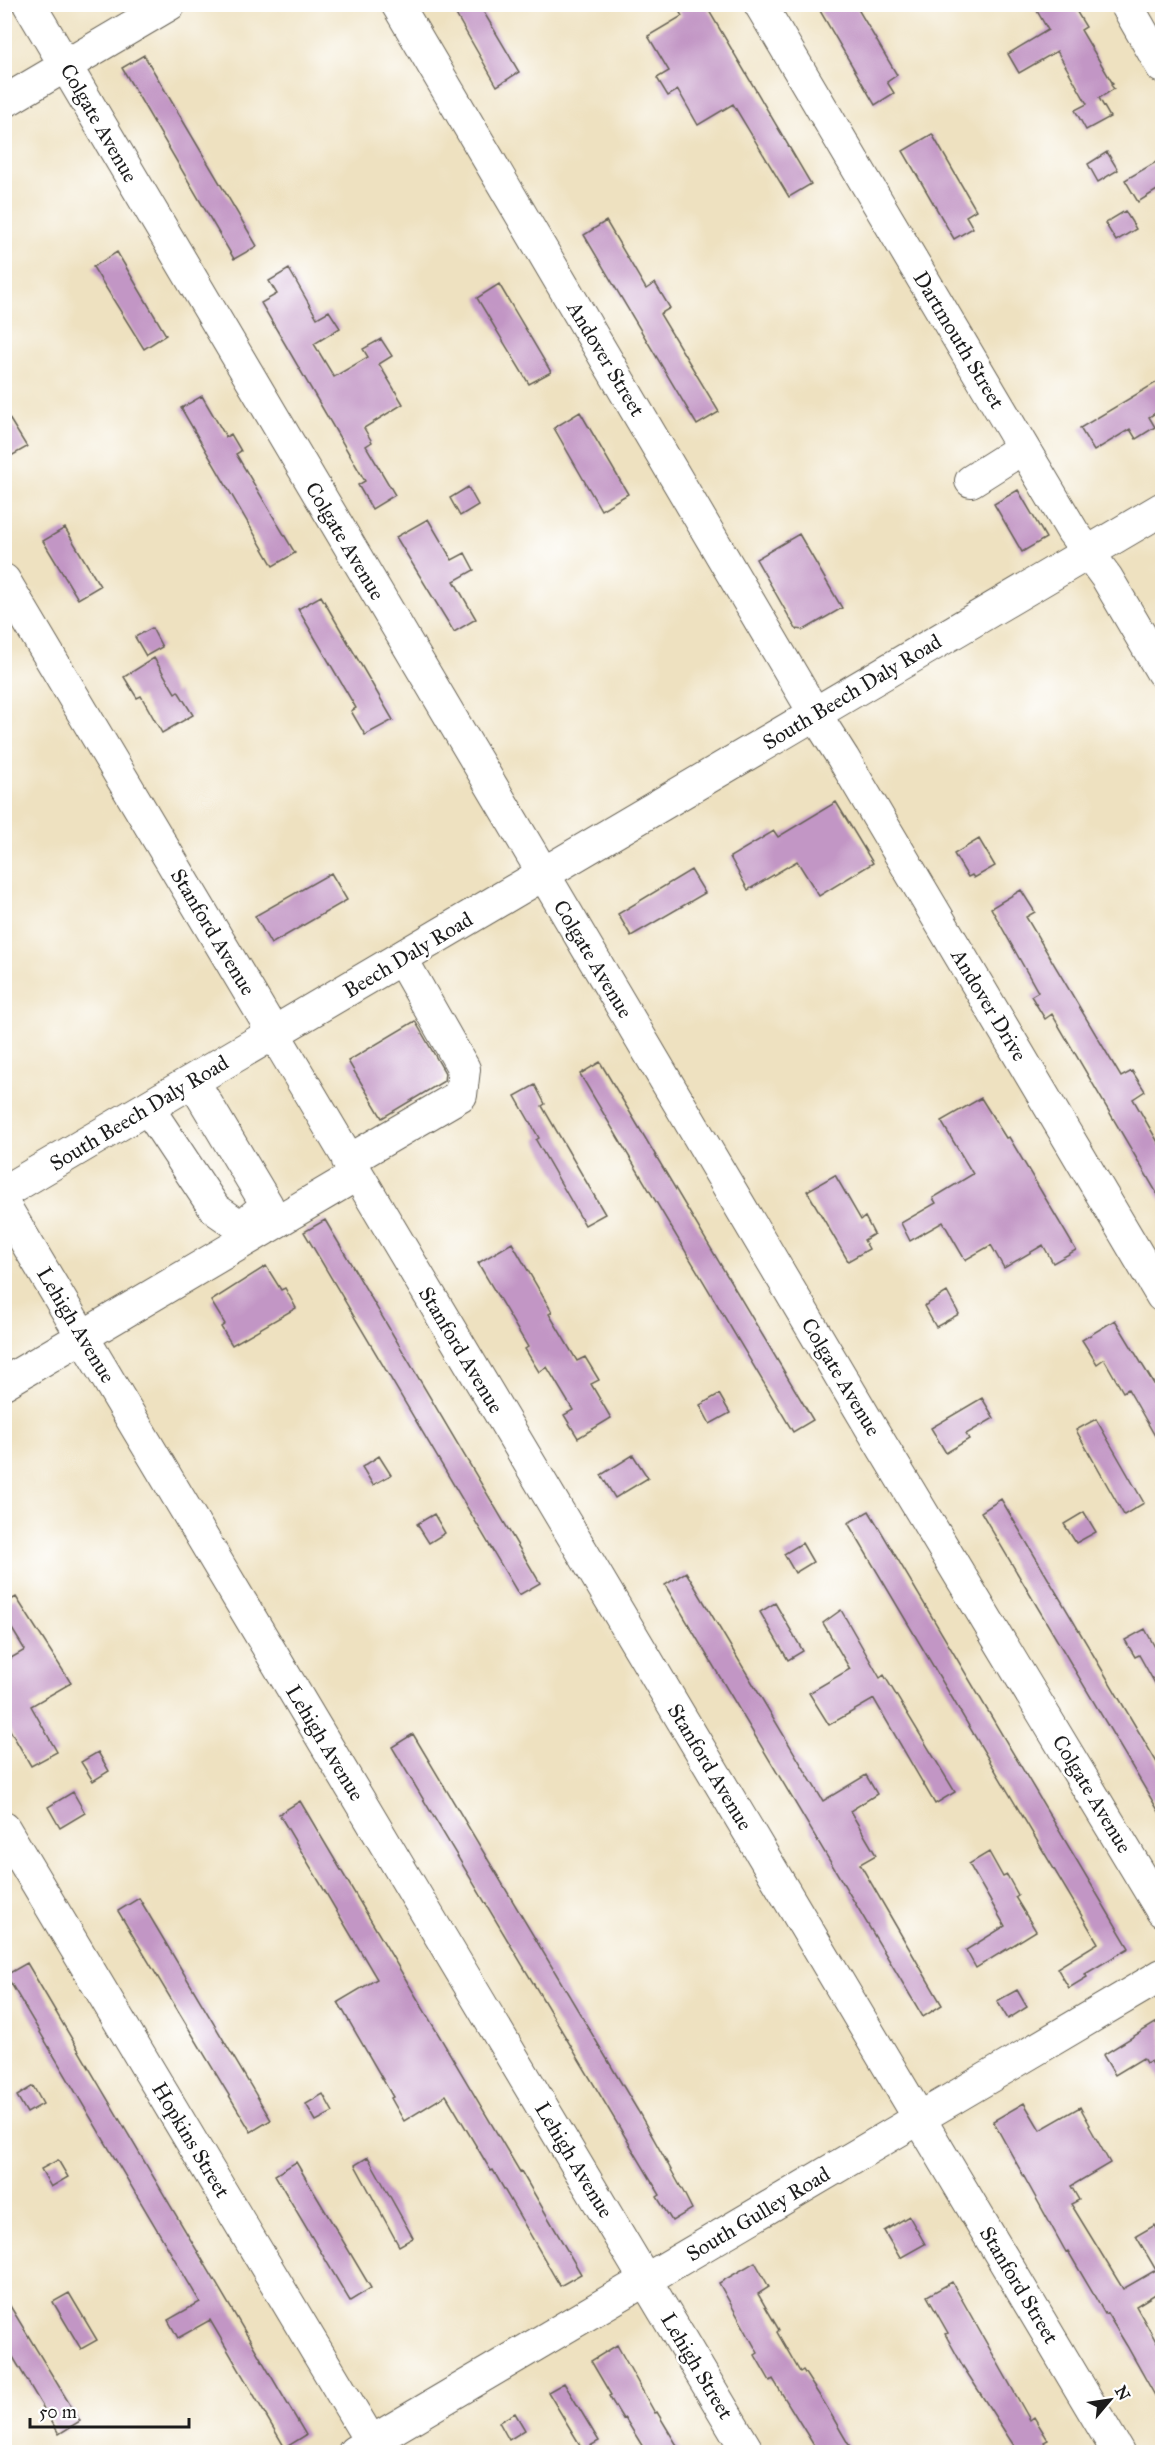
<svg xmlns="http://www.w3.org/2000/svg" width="1167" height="2457" font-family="'IM FELL Great Primer',serif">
	<rect width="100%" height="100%" fill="#fff"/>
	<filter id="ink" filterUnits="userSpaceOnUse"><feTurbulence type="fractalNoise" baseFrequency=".0167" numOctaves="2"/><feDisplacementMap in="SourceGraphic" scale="12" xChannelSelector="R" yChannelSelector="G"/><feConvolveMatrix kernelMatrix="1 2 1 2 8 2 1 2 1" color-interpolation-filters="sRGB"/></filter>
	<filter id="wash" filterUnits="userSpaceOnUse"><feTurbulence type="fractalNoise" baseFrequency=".008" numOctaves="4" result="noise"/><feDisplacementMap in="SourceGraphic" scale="24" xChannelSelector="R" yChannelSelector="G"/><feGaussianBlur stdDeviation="1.35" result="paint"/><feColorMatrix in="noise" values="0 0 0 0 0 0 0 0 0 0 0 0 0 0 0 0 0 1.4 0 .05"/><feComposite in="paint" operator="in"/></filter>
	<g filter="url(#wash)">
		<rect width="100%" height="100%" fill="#eee1c0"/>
		<g id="blocks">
			<path fill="#c296c5" d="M450,4H479L519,72L497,86Z
				M675,4H705L811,184L789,197L733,104L698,125L678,90L668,96L657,78L669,71L648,36L682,16Z
				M816,4H855L897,75L887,82L894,93L875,105Z
				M1033,4H1072L1086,27L1081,30L1113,84L1111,85L1114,89L1099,98L1110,117L1086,130L1075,110L1087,104L1057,51L1019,73L1008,54L1048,30Z
				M144,55L257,246L234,259L122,68Z
				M932,134L976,210L966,216L973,228L954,239L903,151Z
				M1107,152L1118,170L1098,182L1088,164Z
				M1156,162L1162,172V187L1138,202L1125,180Z
				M1125,211L1136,229L1116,241L1105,223Z
				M606,221L646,289L655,283L670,308L660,314L719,412L697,425L584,235Z
				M117,252L166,335L144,349L93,267Z
				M289,269L317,318L329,311L340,328L314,344L334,377L368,357L363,349L381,339L392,356L379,364L403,404L364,428L372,442L366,446L395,495L372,509L358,485L365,481L261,303L277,294L269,281Z
				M499,284L551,372L529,384L477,298Z
				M1157,382L1162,391V409L1149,417L1155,427L1136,439L1130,429L1094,451L1080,428Z
				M202,396L226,437L231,434L241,451L236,454L295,553L273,566L181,408Z
				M4,410L27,447L4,460Z
				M580,412L628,494L601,510L554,428Z
				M468,487L478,505L460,516L450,498Z
				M1018,490L1046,538L1022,552L994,504Z
				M428,519L452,560L465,553L474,570L454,581L476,619L454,632L396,537Z
				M65,528L100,586L78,599L43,541Z
				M799,534L842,608L804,630L796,629L756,559Z
				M321,596L393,720L365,735L351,711L356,708L298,609Z
				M152,628L162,647L146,656L135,637Z
				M154,658L175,693L178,691L193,715L162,733L141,696L137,698L124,677Z
				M836,802L873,863L819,896L797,861L748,890L730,857L774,831L778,837Z
				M979,839L995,866L974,878L972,875L968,877L954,854Z
				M691,870L705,893L631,936L618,914Z
				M331,873L347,900L271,944L255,916Z
				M1021,890L1035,912L1026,917L1121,1077L1132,1071L1145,1091L1133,1099L1162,1149V1202L1052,1014L1045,1019L1031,996L1038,992L991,908Z
				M415,1021L445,1073L444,1081L382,1118L348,1061Z
				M600,1062L813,1420L793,1432L580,1074Z
				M535,1085L545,1104L542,1106L605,1214L585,1225L536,1140L539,1138L515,1096Z
				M981,1098L1006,1138L1009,1137L1076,1250L1053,1263L1043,1245L1004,1268L991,1245L965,1260L943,1222L910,1241L901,1223L936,1203L933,1198L973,1174L941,1121Z
				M835,1175L861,1220L865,1217L874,1234L864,1240L869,1249L848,1261L807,1191Z
				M325,1220L540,1583L519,1595L304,1232Z
				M512,1243L552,1312L549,1314L577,1361L585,1357L599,1380L591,1384L611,1418L578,1438L564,1415L573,1410L547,1367L539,1372L525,1349L528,1347L478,1263Z
				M266,1266L281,1290L285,1288L296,1308L232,1345L221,1327L225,1324L211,1301Z
				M947,1292L959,1314L936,1327L924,1306Z
				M1115,1320L1162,1397V1448L1128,1389L1123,1392L1104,1359L1097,1364L1082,1340Z
				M719,1394L730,1413L710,1424L700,1405Z
				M982,1398L994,1418L966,1434L969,1439L946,1453L931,1428Z
				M1096,1419L1144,1503L1124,1515L1076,1430Z
				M633,1455L648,1478L615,1498L601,1475Z
				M379,1456L391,1475L373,1485L362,1467Z
				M1001,1499L1162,1771V1817L981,1512Z
				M869,1511L1129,1948L1085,1974L1087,1977L1069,1988L1057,1968L1098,1943L848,1523Z
				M1084,1512L1096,1532L1076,1543L1064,1524Z
				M434,1514L445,1533L429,1543L417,1524Z
				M802,1543L813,1562L795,1573L784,1554Z
				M686,1572L823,1801L866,1775L877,1794L850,1811L876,1855L860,1864L942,2005L923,2017L665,1585Z
				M16,1597L71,1683L31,1706L57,1752L31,1766L4,1720V1662L25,1650L4,1616V1604Z
				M775,1603L803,1651L788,1660L760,1612Z
				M841,1610L880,1678L884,1675L955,1792L935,1804L874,1699L829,1725L809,1693L850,1669L823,1623Z
				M1145,1629L1162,1660V1696L1139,1655L1135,1657L1125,1640Z
				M413,1734L638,2111L684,2193L692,2209L672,2221L657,2197L660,2195L392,1747Z
				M98,1752L109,1771L93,1781L81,1762Z
				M73,1792L85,1813L60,1828L48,1807Z
				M300,1801L520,2172L521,2171L581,2274L560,2286L493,2170L491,2171L446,2095L404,2121L391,2098L393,2097L338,2002L377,1979L279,1814Z
				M989,1852L1003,1877L1007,1875L1018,1895L1015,1897L1036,1931L976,1968L966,1950L1005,1926L969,1864Z
				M139,1898L271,2120L251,2132L118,1911Z
				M27,1963L306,2435L285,2448L210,2320L178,2338L168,2320L200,2302L6,1975Z
				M1017,1990L1027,2007L1008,2019L997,2001Z
				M1162,2019V2083L1150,2061L1146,2063L1143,2058L1115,2075L1103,2055Z
				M33,2086L43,2104L27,2113L17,2096Z
				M323,2094L333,2112L316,2121L306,2104Z
				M1024,2103L1040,2130L1080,2107L1090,2125L1089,2126L1110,2163L1071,2186L1079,2200L1071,2204L1123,2289L1156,2270L1136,2236L1155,2225L1162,2238V2290L1136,2306L1162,2352V2408L1127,2346L1107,2313L1105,2314L1068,2251L1066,2252L993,2121Z
				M368,2157L413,2238L399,2246L355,2165Z
				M58,2160L68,2177L51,2187L41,2169Z
				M296,2162L371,2288L350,2301L275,2175Z
				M909,2216L925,2244L900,2258L884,2231Z
				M755,2262L769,2287L758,2294L779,2330L777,2332L800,2372L803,2370L825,2404L853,2452H818L773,2379L770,2381L755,2355L758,2353L719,2283Z
				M952,2282L1030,2420L1034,2417L1048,2440L1044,2442L1050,2452H1018L964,2368L945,2334L948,2333L927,2296Z
				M69,2293L97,2340L81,2349L53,2302Z
				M4,2296L80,2421L59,2434L4,2342Z
				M617,2345L655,2413L657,2412L681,2452H646L625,2418L623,2419L609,2396L611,2395L591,2361Z
				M564,2383L599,2441L583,2450L548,2392Z
				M515,2413L525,2430L509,2440L499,2422Z"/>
		</g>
	</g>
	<g filter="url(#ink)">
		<use href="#blocks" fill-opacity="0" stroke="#666155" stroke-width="1.5"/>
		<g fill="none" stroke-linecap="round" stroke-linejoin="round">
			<defs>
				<path id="minor" d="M29,4L870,1426L1162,1911
					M397,4L815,714L843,758L1162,1296
					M760,4L1073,532L1107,578L1162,672
					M1126,4L1162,67
					M4,102L170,4
					M971,481L1023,448
					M4,580L1118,2452
					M148,1108L215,1209L241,1227L267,1205L193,1081
					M348,1161L461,1095L464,1069L401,958
					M4,1205L748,2452
					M4,1383L356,1175
					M4,1828L377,2452
					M354,2452L1162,1975"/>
				<path id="major" d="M4,1192L1162,509"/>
			</defs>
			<use href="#minor" stroke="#666155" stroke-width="34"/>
			<use href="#major" stroke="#666155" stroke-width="35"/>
			<use href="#minor" stroke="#fff" stroke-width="32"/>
			<use href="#major" stroke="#fff" stroke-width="33"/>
		</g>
	</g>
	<g text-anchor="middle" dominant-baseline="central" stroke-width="5" stroke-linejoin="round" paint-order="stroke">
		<g font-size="21" fill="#1c1c1c" stroke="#fff">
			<text transform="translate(99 123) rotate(60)">Colgate Avenue</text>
			<text transform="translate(959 340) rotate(59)">Dartmouth Street</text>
			<text transform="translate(606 359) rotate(59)">Andover Street</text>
			<text transform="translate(345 541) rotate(59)">Colgate Avenue</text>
			<text transform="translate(852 692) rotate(-31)">South Beech Daly Road</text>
			<text transform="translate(213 932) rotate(59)">Stanford Avenue</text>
			<text transform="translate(408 955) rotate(-31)">Beech Daly Road</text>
			<text transform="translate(593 959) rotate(59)">Colgate Avenue</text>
			<text transform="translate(989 1005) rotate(59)">Andover Drive</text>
			<text transform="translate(139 1113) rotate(-31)">South Beech Daly Road</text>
			<text transform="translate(76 1325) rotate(59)">Lehigh Avenue</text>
			<text transform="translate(461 1350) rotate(59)">Stanford Avenue</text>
			<text transform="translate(841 1377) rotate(59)">Colgate Avenue</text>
			<text transform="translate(325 1743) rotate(59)">Lehigh Avenue</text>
			<text transform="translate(710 1767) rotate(59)">Stanford Avenue</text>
			<text transform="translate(1092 1794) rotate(59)">Colgate Avenue</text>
			<text transform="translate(191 2140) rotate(59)">Hopkins Street</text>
			<text transform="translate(574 2160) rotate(59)">Lehigh Avenue</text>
			<text transform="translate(758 2214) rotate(-31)">South Gulley Road</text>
			<text transform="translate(1019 2285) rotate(59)">Stanford Street</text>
			<text transform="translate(697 2366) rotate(59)">Lehigh Street</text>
		</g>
	</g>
	<rect width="1167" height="2457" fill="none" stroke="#fff" stroke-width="24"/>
	<g transform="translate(1110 2400) rotate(61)" stroke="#ffffff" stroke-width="4.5" paint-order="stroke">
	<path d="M0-4.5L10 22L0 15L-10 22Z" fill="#1c1c1c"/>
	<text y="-9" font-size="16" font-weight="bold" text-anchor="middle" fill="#1c1c1c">N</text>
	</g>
	<path d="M30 2418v9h159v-9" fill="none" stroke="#1c1c1c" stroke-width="3"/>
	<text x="39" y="2418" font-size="18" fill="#1c1c1c" stroke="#ffffff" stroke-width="4.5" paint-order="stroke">50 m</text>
</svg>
